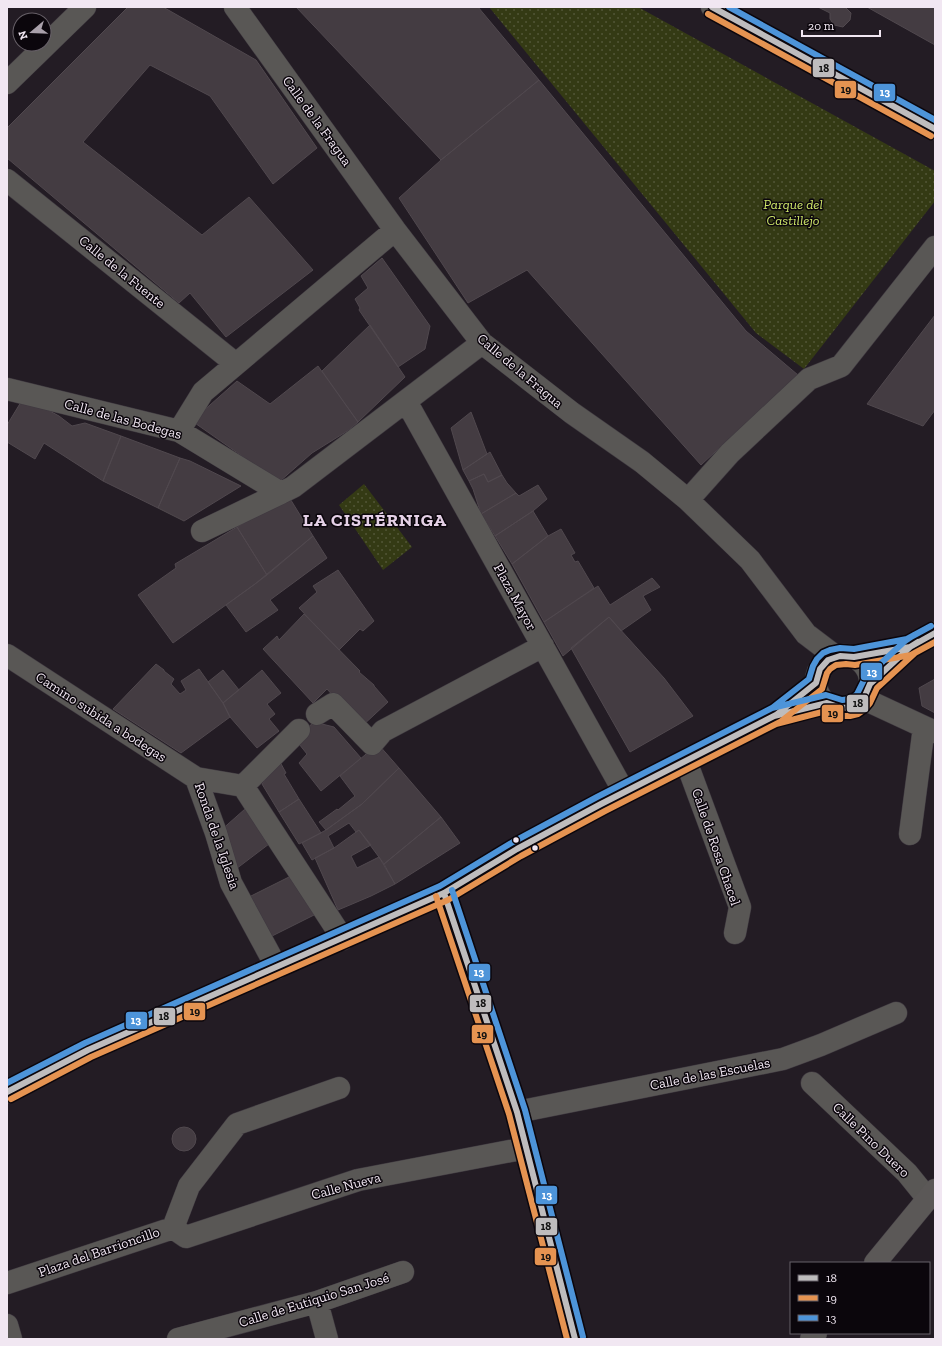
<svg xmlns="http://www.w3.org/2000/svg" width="942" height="1346" font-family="'Zilla Slab',serif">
	<defs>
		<pattern id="park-dots" width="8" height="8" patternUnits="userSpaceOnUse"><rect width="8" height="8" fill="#343a14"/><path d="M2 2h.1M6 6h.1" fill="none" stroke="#525637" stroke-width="1.8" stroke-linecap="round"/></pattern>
	</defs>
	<rect width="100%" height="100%" fill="#231c24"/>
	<path fill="url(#park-dots)" d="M489,7H638L935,171V201L804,369L756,333Z
		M364,484L412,547L383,570L339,505Z"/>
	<path fill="#443c42" stroke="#50484e" d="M128,7H163L256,60L317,148L273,184L210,96L150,65L83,142L202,235L249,197L313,270L226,337L190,293L179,303L7,158V128Z
		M296,7H478L539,80L441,160Z
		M818,7H845L851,13L850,20L843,27L834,25L830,19V13Z
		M867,7H935V45Z
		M539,80L746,331L798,375L701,465L527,270L468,303L399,198L441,160Z
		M382,258L430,326L425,349L398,367L359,310L360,308L355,299L368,288L361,276Z
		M935,315V410L923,426L867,404Z
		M370,325L405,377L358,422L322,371Z
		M318,366L358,422L349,430L312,453L279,482L192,421L237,381L270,404Z
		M24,397L59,416L72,426L85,423L121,436L103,481L44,443L35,459L7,442V425Z
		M471,412L487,454L463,470L451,428Z
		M121,436L180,458L158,508L103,481Z
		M490,452L502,475L488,482L484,474L469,481L463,470Z
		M180,458L190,461L241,486L184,521L158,508Z
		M484,474L488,482L502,475L507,483L516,493L481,514L473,489L469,481Z
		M538,485L547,499L533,511L495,536L481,514L516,493L519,496Z
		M289,497L313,536L267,575L237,527Z
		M533,511L548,536L512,564L495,536Z
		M237,527L267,575L255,584L173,643L138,595L176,568L175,564Z
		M561,529L575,553L571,555L575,562L578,561L594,588L544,622L512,564L548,536Z
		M313,536L327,558L270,600L278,610L246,632L226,605L255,584Z
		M338,570L374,621L363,631L360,629L339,650L299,608L317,592L313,586Z
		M652,578L660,587L643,596L651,610L621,631L609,617L563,656L544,622L598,586L610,605Z
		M304,614L360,671L359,672L374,685V686L388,702L361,727L327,689L313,703L263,649L277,636L279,640Z
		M609,617L664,678L693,716L630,752L571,648Z
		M156,664L164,670V671L174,679L171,684L180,694L186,690L181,681L199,669L223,703L230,717L181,753L113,709Z
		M223,670L239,690L223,703L208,682Z
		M262,670L281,693L267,704L275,714L269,719L279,731L257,748L230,717L223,703Z
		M935,679V713L922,706L919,688Z
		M314,722L334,727L361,758L321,791L299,763L307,754L295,739Z
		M378,744L399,768L362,804L326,830L319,822L337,809L338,810L355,796L340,776Z
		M279,760L286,773L284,774L299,799L279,812L262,784Z
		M399,768L441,817L384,864L359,830L356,832L349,823L328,836L334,848L312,860L302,843L326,830L362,804Z
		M299,799L321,833L299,844L279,812Z
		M245,809L269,844L236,869L219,832Z
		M441,817L460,843L395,884L384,864Z
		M359,830L371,845L351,856L357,868L379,857L395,884L371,896L338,910L315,858L334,848Z
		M291,876L314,915L268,938L247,898Z
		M172 1139a12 12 0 1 1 24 0a12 12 0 1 1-24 0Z"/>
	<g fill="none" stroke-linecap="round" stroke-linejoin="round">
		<defs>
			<path id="minor" d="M235,7L395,230L482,343L572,413L642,462L688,500L750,560L806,634L835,656
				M712,7L935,129
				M7,83L85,7
				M7,180L236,364
				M7,389L179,431L281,493L202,531
				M406,401L624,792
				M179,431L203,392L395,230
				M281,493L293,487L482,343
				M688,500L730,453L809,379L841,366L935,247
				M7,655L196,778
				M816 682a27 27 0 1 1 54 0a27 27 0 1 1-54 0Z
				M854,657L910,647
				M870,684L910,647L935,633
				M864,699L935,732
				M317,714L333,704L372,744L383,731L543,646
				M686,761L740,907L735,933
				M243,786L299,730
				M910,834L924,727
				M444,893L517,1112L575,1339
				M277,968L231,883L216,833L196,778L243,786L343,939
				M812,1083L907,1173L928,1199
				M7,1092L88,1050L444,893L517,849L601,804L776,715L816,683
				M517,1112L783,1059L821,1045L896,1013
				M173,1228L186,1237L358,1180L526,1148
				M7,1283L173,1228L189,1186L237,1124L339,1088
				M317,1302L327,1339
				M7,1325L11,1339
				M178,1339L317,1302L403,1272"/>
			<path id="major" d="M875,1263L935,1190
				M811,1339L816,1333"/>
		</defs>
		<use href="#minor" stroke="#3f3940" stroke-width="23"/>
		<use href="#major" stroke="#3f3940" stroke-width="23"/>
		<use href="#minor" stroke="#595755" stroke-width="22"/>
		<use href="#major" stroke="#5b5857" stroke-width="22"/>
		<defs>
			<path id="bus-1" d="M712,7L935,129
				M774,716L827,703L841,708L854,707L864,698L870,684L910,647L918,642
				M444,893L517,1112L575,1339
				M7,1092L88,1050L444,893L517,849L601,804L776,715L816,683L820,669L828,660L840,656L854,657L910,647L935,633"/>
			<path id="bus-2" d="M708,14L931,136
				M776,724L826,711L840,716H850L858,714L865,709L870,703L877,688L915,653L922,649
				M436,896L509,1114L567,1339
				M11,1099L91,1057L448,900L521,856L605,811L780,722L822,689L827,673L830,669L836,665L846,664L855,665L911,655L935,642"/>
			<path id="bus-3" d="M729,7L935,120
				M772,708L826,695L842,700L851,699L857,694L865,678L905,641L914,635
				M452,890L525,1110L583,1337
				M7,1083L85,1043L440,886L513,842L597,797L772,708L809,679L813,666L817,659L823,653L830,650L840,648L854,649L907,639L931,626"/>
		</defs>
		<use href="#bus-1" stroke="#0b060c" stroke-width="9"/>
		<use href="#bus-2" stroke="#0b060c" stroke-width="9"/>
		<use href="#bus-3" stroke="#0b060c" stroke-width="9"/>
		<use href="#bus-1" stroke="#bebcbd" stroke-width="6"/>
		<use href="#bus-2" stroke="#e59351" stroke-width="6"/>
		<use href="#bus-3" stroke="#4d94d9" stroke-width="6"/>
	</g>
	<g fill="#f1e7f2" stroke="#0b060c" stroke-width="1.5">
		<circle cx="516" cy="840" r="3.5"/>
		<circle cx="535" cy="848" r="3.5"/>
	</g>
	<g text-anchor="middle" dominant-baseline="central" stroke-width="3" stroke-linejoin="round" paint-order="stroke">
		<g font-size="14" fill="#f1e7f2" stroke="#0b060c">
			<text transform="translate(317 121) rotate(54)">Calle de la Fragua</text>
			<text transform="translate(122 272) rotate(39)">Calle de la Fuente</text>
			<text transform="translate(520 371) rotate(40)">Calle de la Fragua</text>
			<text transform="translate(123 419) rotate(15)">Calle de las Bodegas</text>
			<text transform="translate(515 597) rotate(61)">Plaza Mayor</text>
			<text transform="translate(101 717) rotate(33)">Camino subida a bodegas</text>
			<text transform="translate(217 836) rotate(71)">Ronda de la Iglesia</text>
			<text transform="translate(716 847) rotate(71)">Calle de Rosa Chacel</text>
			<text transform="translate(710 1074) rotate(-11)">Calle de las Escuelas</text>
			<text transform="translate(871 1140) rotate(44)">Calle Pino Duero</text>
			<text transform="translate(346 1186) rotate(-15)">Calle Nueva</text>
			<text transform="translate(99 1252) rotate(-19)">Plaza del Barrioncillo</text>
			<text transform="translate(314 1300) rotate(-17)">Calle de Eutiquio San José</text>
		</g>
		<g font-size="14" font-style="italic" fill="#cee669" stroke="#0b060c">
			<text x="793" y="204">Parque del<tspan x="793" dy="16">Castillejo</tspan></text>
		</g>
		<g font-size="18" font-weight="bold" letter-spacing="1" fill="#e5d1e7" stroke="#0b060c">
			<text x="375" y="520">LA CISTÉRNIGA</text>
		</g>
	</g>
	<g stroke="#0b060c" stroke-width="1.5">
		<rect x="812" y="58" width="23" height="20" rx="4" fill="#bebcbd"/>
		<rect x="834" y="80" width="23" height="19" rx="4" fill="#e59351"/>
		<rect x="873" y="83" width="23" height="19" rx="4" fill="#4d94d9"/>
		<rect x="860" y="662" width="23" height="19" rx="4" fill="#4d94d9"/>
		<rect x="846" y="694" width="23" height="19" rx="4" fill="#bebcbd"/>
		<rect x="821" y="704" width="23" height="19" rx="4" fill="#e59351"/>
		<rect x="468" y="963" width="23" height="19" rx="4" fill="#4d94d9"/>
		<rect x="469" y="994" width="23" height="19" rx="4" fill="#bebcbd"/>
		<rect x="183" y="1002" width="23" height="19" rx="4" fill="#e59351"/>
		<rect x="153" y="1007" width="23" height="19" rx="4" fill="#bebcbd"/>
		<rect x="125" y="1011" width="23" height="19" rx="4" fill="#4d94d9"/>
		<rect x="471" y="1024" width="23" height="20" rx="4" fill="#e59351"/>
		<rect x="535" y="1185" width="23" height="20" rx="4" fill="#4d94d9"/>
		<rect x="535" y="1217" width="23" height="19" rx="4" fill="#bebcbd"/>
		<rect x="534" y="1247" width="23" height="19" rx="4" fill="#e59351"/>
	</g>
	<g font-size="11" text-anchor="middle" font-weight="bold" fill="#fff">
		<text x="885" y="96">13</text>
		<text x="872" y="676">13</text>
		<text x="479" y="976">13</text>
		<text x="136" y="1024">13</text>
		<text x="547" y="1199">13</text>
	</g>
	<g font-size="11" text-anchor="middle" font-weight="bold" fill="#111">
		<text x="824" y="72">18</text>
		<text x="846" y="93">19</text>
		<text x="858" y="707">18</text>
		<text x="833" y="717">19</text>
		<text x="481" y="1007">18</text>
		<text x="195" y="1015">19</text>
		<text x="164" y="1020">18</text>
		<text x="482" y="1038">19</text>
		<text x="546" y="1230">18</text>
		<text x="546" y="1260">19</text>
	</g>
	<rect width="942" height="1346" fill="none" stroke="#f1e7f2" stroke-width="16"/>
	<rect x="790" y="1262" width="140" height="72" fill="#0b060c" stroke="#676068"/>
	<rect x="798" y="1275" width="20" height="6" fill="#bebcbd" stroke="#676068"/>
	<text x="826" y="1282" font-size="12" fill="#f1e7f2">18</text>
	<rect x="798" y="1295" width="20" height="6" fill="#e59351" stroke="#676068"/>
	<text x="826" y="1302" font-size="12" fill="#f1e7f2">19</text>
	<rect x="798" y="1315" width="20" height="6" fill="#4d94d9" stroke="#676068"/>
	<text x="826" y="1322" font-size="12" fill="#f1e7f2">13</text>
	<g transform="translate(32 32) rotate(251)"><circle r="19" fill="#0b060c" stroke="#676068"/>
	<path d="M0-3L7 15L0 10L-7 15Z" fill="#a9a0aa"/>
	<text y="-6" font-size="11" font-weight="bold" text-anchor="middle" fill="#f1e7f2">N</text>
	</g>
	<path d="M802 30v6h78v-6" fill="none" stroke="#f1e7f2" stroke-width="2"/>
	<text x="808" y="30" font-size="12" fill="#f1e7f2" stroke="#0b060c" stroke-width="3" paint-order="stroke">20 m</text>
</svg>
